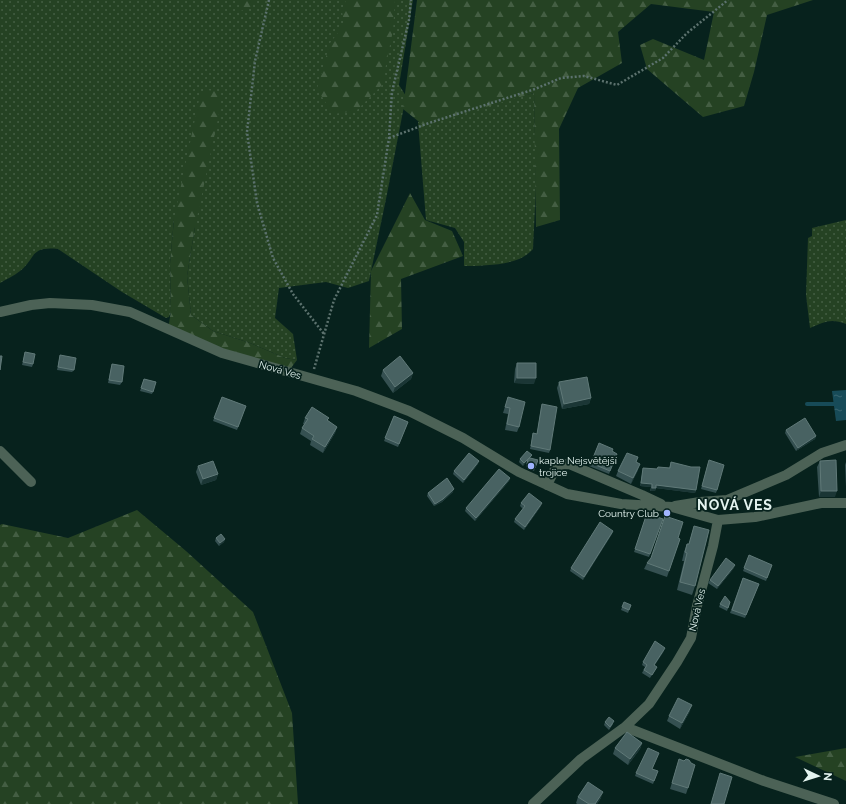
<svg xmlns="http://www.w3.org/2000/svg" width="846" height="804" font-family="Raleway,sans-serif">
	<defs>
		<pattern id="grass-dots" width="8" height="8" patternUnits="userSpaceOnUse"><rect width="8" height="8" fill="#254223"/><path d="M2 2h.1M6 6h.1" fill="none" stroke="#445e43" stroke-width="1.8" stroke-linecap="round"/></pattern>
		<pattern id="forest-firs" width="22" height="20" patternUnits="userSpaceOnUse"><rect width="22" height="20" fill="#254223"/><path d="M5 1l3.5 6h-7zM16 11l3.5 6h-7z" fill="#445e43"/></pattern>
		<pattern id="water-ripples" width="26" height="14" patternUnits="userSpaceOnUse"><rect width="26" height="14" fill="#174b58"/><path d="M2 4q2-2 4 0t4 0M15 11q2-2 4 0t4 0" fill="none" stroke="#396670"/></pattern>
	</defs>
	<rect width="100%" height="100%" fill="#07221d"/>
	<path fill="url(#grass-dots)" d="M0,0H413L399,85L406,96L386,199L369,281L348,288L326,282L279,288L275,318L293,334L297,360L285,358L250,343L213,331L191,315L187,276L195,227L174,219L170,264L171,312L169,317L166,318L122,292L58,249C29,246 36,259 20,271C14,276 6,279 0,283Z
		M534,93L536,185L533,249C530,252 527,255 523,257C510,265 480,266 464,266V242L455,228L426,220L418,122Z
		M846,220V324C830,318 825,322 810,328L806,295L808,238L812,236V228Z"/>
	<path fill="url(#forest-firs)" d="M239,0H254L252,8L240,11Z
		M346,0H395L393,30L382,85L356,111L333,114L317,89L330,43L344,25L342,11Z
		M417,0H813L767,15L754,72L744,106L703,117L647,69L640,45L653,39L704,60L714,12L651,4L618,32L622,63L578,88L559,129L560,220L536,227L534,93L423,125L403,109Z
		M206,90L215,91L220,97V109L195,227L187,276L191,315L213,331L250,343L285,358L297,360L288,372L168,329L171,311L170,264L174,219L199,100Z
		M410,193L425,220L452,231L463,256L401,279L402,329L369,348L371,271Z
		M137,510L186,551L253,612L292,713L298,804H0V525L2,524L68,538Z
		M846,748V781L795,757Z"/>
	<path fill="url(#water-ripples)" d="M846,390V420L836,421L832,391Z"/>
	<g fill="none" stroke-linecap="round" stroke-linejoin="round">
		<path stroke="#174b58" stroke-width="4" d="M807,404H846"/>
		<path stroke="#5c726e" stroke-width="2.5" stroke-dasharray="2 2" stroke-linecap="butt" d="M269,0L255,61L247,132L257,203L273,258L293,294L324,334
			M389,138L429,123L535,89L561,78L584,76L617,85L663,58L687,33L728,0
			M314,369L334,300L377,215L389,138L392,92L409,20L411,0"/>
		<path stroke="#4c6256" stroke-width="10" d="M0,312L31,305L50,303L92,305L130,312L222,353L356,391L409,411L463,438L519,472L567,494L621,504L672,507L718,520L755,517L821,503H846
			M0,451L31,482
			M547,485L557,465L569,464L642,495L661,504
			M675,506L700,502L727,500L786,475L822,453L846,445
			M625,727L764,781L834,804
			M533,804L581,759L625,727L649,704L677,662L691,638L697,606L713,546L718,520"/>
	</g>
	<path fill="#355051" d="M25,352L33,364L32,367L22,365Z
		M60,355L74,370L72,372L57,370Z
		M517,363L534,384L514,383L515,369Z
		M112,364L122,382L120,385L108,383L111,367Z
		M383,370L413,373L411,379L393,393L381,376Z
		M144,379L156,382L152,394L140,391Z
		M559,382L591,398L589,404L562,409L557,388Z
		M222,397L246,406L237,430L213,421Z
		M508,397L519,427L517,432L505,430L508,414L503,413Z
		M542,404L550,450L549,453L530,449L533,433L537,434L541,407Z
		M394,416L408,422L398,447L384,441Z
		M305,418L328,421L337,427L335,433L323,453L310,445L311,441L300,434L302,428L304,424H303Z
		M786,430L816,436L815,439L796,451L785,433Z
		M599,443L612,451L617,454L609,474L589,466Z
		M532,455L530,458L538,460L534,471L526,467L527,461L523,466L519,462L520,459Z
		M638,457L636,462L638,470L631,484L616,476L618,471Z
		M820,461L835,497H819L817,467Z
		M671,462L696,490L695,493L656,488L655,491H650L651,487L640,486L643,468L657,469L658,467L669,468Z
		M846,462V487L845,465Z
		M708,463L717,490L716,493L701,489Z
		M478,464L463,483L453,474L454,471Z
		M198,466L218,474L216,480L201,485L196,472Z
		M510,478L509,481L475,521L465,511L466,508Z
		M453,492L442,502L434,506L427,496L428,493Z
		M521,503L541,506L524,530L514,522L515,519L523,509L520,506Z
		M647,513L663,519L649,557L634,552Z
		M694,526L695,586L692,595L677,590L684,561H682L684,552L687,544H689Z
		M613,531L612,534L583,580L570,571L571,568Z
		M216,538L225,539L224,542L219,546L215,541Z
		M678,538L680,539L667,577L644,569L647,563Z
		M749,555L772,565L766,581L743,571Z
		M734,568L717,589L708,583L710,580Z
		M743,578L759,584L745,618L730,613Z
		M624,602L631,605L628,613L621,610Z
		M730,602L727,611L719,607L720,604Z
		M664,651L654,666L657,667L650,678L642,673L645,667L642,665L643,662Z
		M690,711L680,729L667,721L669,716Z
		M605,722L613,724L609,730L604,725Z
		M642,743L640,749L628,765L613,754L615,748Z
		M679,759L691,763L688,788L686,794L670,789Z
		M652,769L657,774L653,784L635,776L636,773Z
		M578,797L601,798L597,804H577L576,803Z"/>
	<path fill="#1b3635" d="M413,373L411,379L393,393L395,387Z
		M517,378H536L534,384L514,383Z
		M591,398L589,404L562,409L564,404Z
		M337,427L335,433L323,453L325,447Z
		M816,436L815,439L796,451L798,448Z
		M532,455L531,458L528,461V459L527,461L523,466L524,463Z
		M479,461L478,464L463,483L464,480Z
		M640,464L638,470L631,484L633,478Z
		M218,474L216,480L201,485L203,479Z
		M510,478L509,481L475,521L476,518Z
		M641,483L652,484L651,487L640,486Z
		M656,485L696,490L695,493L655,488Z
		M652,488H656L655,491H650Z
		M454,489L453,492L442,502L434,506L435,504Z
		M821,491H837L835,497H819Z
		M542,503L541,506L524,530L525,527Z
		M613,531L612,534L583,580L584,577Z
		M225,539L224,542L219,546L220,543Z
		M735,565L734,568L717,589L718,586Z
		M665,648L664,651L653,668L654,665Z
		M692,705L690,711L680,729L682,723Z
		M642,743L640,749L628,765L630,759Z
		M603,792L601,798L597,804H595Z"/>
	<path fill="#486262" stroke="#607978" d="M25,352L35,354L33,364L23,362Z
		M60,355L76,358L74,370L58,367Z
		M0,356H2L0,370Z
		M400,356L413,373L395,387L383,370Z
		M517,363H536V378H517Z
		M112,364L124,366L122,382L109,380Z
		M587,377L591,398L564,404L559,382Z
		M144,379L156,382L153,392L141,388Z
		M222,397L246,406L238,427L214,418Z
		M508,397L525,402L519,427L507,424L510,408L505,407Z
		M542,404L557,407L550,450L531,446L533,433L537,434Z
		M312,407L329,418L327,420L337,427L325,447L312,439L314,436L302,428L308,419L305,418Z
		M394,416L408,422L399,444L385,438Z
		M805,418L816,436L798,448L786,430Z
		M599,443L613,449L612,451L617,454L610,471L591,463Z
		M527,451L532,455L524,463L520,459Z
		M469,453L479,461L464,480L454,471Z
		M627,453L638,457L636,462L640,464L633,478L618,471Z
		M530,458L538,460L535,468L527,464L528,459Z
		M709,460L724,465L717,490L702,486Z
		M836,460L837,491H821L820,461Z
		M213,461L218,474L203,479L198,466Z
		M671,462L691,467H700L696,490L656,485V488H652V484L641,483L643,468L657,469L658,467L670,468Z
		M499,469L510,478L476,518L466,508Z
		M447,478L454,489L443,499L435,504L428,493Z
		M529,493L542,503L525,527L515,519L525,506L521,503Z
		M647,513L663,519L650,554L635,549Z
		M665,516L683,522L678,538L680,539L669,571L647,563L651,558Z
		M600,522L613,531L584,577L571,568Z
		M694,526L709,530L695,586L680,582L687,553L685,552L687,544H689Z
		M221,534L225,539L220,543L216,538Z
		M749,555L772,565L767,578L744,568Z
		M726,558L735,565L718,586L710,580Z
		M743,578L759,584L746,615L732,610Z
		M725,596L730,602L728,608L720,604Z
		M624,602L631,605L629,610L622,607Z
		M655,641L665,648L654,665L657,667L652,675L644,670L647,665L643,662Z
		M678,698L692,705L682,723L669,716Z
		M609,717L614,721L610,727L605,722Z
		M627,732L642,743L630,759L615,748Z
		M648,748L659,753L652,769L658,771L654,781L636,773Z
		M679,759L684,761L686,759L689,760L691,763L695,765L688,788L672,783Z
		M720,773L732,777L724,804H711Z
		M588,782L603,792L595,804H589L578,797Z"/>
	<g fill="#a0b3fd" stroke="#07221d" stroke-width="1.5">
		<circle cx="531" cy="466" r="4"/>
		<circle cx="667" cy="513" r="4"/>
	</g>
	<g text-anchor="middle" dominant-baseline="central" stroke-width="3.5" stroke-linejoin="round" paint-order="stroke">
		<g font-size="10" fill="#e4f4f0" stroke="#07221d">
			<text transform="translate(280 370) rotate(16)">Nová Ves</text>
			<text transform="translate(697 610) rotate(-77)">Nová Ves</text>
		</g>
		<g font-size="10" fill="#e4f4f0" stroke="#07221d" text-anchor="start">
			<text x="539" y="460">kaple Nejsvětější<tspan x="539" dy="12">trojice</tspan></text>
			<text x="659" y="513" text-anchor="end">Country Club</text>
		</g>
		<g font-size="14" font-weight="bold" letter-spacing="1" fill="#e4f4f0" stroke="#07221d">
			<text x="735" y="505">NOVÁ VES</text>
		</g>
	</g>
	<g transform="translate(818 776) rotate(94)" stroke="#07221d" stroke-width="3" paint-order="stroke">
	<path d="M0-3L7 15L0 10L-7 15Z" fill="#e4f4f0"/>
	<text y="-6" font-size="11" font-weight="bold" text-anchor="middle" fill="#e4f4f0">N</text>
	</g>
</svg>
